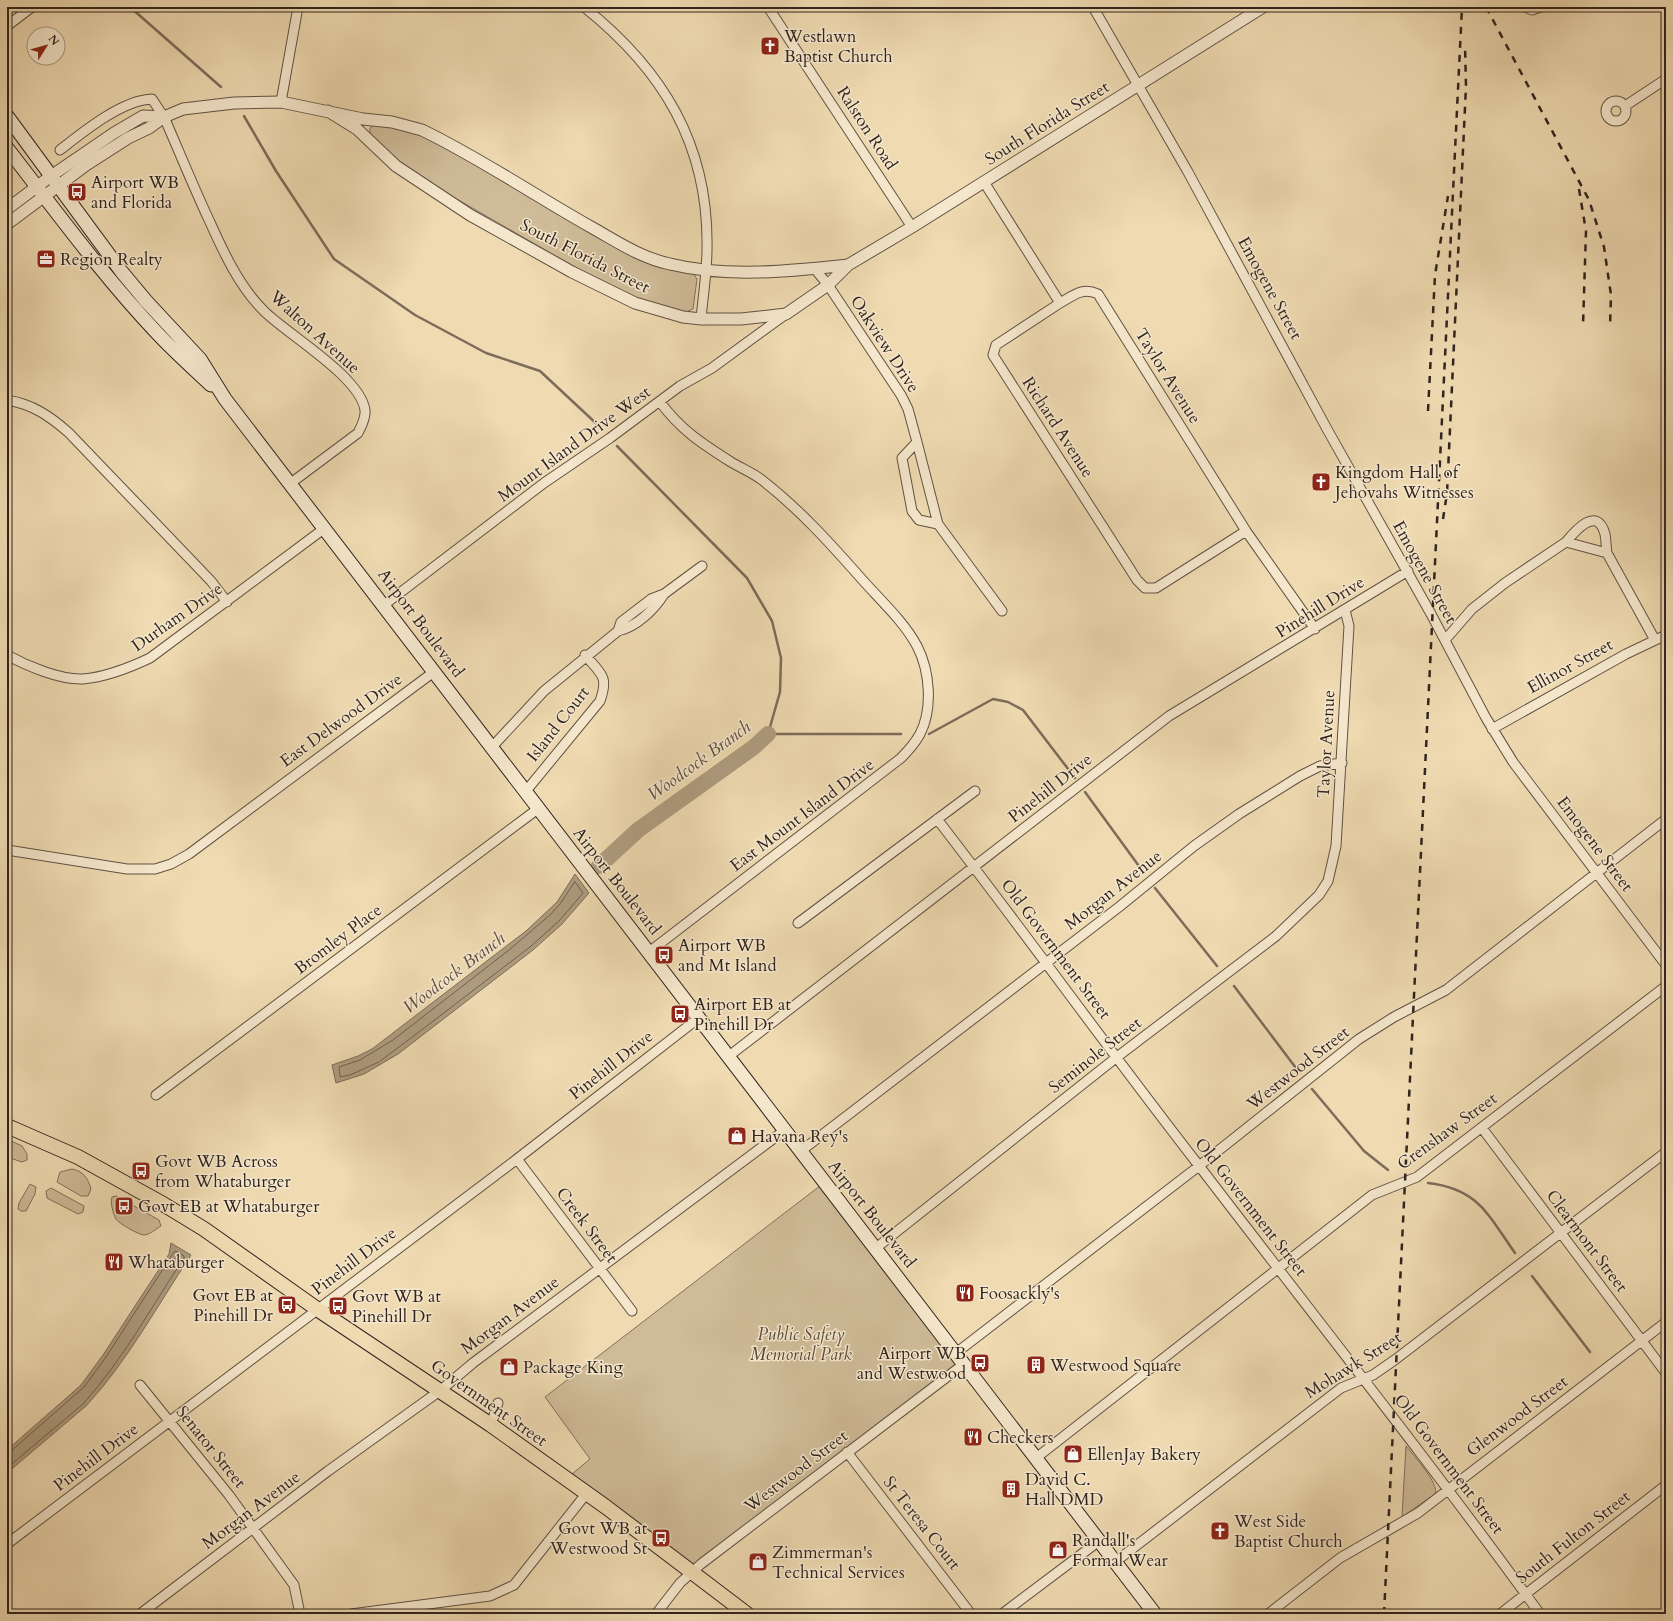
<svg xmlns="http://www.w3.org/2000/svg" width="1673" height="1621" font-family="Cardo,serif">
	<rect width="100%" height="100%" fill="#efdab1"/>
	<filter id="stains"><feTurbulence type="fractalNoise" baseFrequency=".005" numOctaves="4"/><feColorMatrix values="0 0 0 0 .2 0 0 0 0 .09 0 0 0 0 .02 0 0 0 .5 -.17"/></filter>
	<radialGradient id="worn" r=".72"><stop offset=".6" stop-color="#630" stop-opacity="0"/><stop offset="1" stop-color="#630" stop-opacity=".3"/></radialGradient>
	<path fill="#cfbb98" stroke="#80705c" d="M376,124L412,131L426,136L618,247L693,273L697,279L693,309L686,312L633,297L573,266L415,175L406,169L370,134V128Z
		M7,1139L22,1146L27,1154V1160L22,1162L7,1157Z
		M72,1169C83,1171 88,1178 91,1189L88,1196H81L57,1182L60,1172Z
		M825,1182L964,1364L691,1572L566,1479L590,1459L545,1397Z
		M30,1184L36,1187L35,1194L26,1211H21L18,1209L19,1203Z
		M51,1188L84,1206L83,1212L78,1214L47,1198L46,1191Z
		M116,1196L159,1220L161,1226C156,1229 149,1235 144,1235C139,1235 118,1223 116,1219C113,1214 110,1202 112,1197Z
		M1406,1446C1413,1455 1440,1484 1435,1494L1402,1517Z"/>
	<path fill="#ae9c7f" stroke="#7c6c59" d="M575,874L589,893L562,924L533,950L398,1054L364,1074L336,1083L332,1065L358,1056L372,1049L526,931L557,902Z
		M171,1243L191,1255C157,1306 127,1362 86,1406L7,1473V1450L81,1385L103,1355L169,1254Z"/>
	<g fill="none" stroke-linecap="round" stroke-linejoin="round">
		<path stroke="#6f604f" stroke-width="1" d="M575,882L583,893L559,921L530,947L415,1035L379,1062L350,1075L340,1077L339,1067L360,1060L393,1040L509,950L550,915L560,904Z
			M7,1452L11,1451L84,1387L106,1357L174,1252L176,1251L184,1256V1258C152,1306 122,1361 83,1404L7,1468"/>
		<path stroke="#7c6c59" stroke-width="2.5" d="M130,7L221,87
			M244,116L276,171L334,259L415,315L486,353L540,371L600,427
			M617,446L747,578L772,621L781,658L780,692L768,734H901
			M929,734L993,699L1008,702L1023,710L1075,778
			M1085,792L1144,873
			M1155,888L1217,966
			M1234,986L1299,1072
			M1312,1089L1364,1151L1388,1170
			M1428,1183C1479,1189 1488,1215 1515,1253
			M1532,1276L1590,1352"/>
		<path stroke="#ae9c7f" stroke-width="16" d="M599,866L638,830L754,747L768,734"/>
		<defs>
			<path id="minor" d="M584,7C663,70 709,145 707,249C707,272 703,296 701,319
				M768,7L912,227
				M1093,7L1188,172L1327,429L1431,614L1486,718L1513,762L1666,965
				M1525,7L1532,10L1541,7
				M7,26L32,7
				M1606 111a10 10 0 1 1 20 0a10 10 0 1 1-20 0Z
				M281,102L298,7
				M1625,106L1666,79
				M60,150C83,132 122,100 152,99L164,117C179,151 193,186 209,220C223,251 239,287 265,312C290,336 360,377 365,410C366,418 361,427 358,433L291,483
				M984,182L1060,303C1074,295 1082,287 1098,294L1246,531L1315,629
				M815,269L828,285L901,395L908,409L917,442L902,458L912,511L919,520L938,524L1002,611
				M1060,303L996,345L993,355L1137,580L1145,588H1156L1246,531
				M7,400C32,404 50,416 69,433L211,581L227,602
				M917,442L938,524
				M1566,542C1575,531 1597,505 1605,534C1606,539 1606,547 1607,553
				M384,605L544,483L610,438L680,386L712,368L786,314
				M618,631C636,627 654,610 664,594
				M1445,640L1472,609L1505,583L1566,542L1607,553L1655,640
				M7,655C27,666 60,680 83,679C106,677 129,668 150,658L325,528
				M1492,729L1626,654L1666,635
				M492,747L544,691L618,631L621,622L651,599L664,594L702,566
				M526,791L600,701C609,676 601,674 585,655
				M937,819C1026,934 1111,1053 1200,1167C1314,1316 1430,1462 1540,1614
				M7,850L127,869H155L171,864L189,854L435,671
				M798,923L975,791
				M649,952L901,758C908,751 915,743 920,734C933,709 930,671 917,646C903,620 878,598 859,576C829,542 798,508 762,480C753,473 741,468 731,462C701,443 681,430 660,402
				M729,1056L1169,716L1408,571
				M156,1095L539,808
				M1482,1128L1666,1373
				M801,1151L1119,907L1194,846L1239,814L1300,776L1320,766L1342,763
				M517,1159L632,1311
				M876,1248L1117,1057L1276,936L1319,895L1328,881L1336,846L1349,626L1345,610
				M956,1353L1199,1166L1359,1039L1394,1017L1446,990L1666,819
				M140,1385L229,1495L294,1585L300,1614
				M491,1425L498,1403
				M847,1452L971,1614
				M1036,1458L1372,1195L1417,1177L1666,986
				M7,1544L517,1159L700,1017
				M1115,1562L1341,1388L1373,1375L1396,1359L1666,1152
				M140,1614L328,1471L441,1390L473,1363L785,1130
				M351,1614L490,1596L514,1585L586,1494
				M656,1614L680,1583L701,1564L964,1364
				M1002,1614L1099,1541
				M1268,1614L1340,1558L1418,1513L1666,1322
				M1500,1614L1666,1485"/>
			<path id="tertiary" d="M328,111L357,129L396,166L470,215L572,272L635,303L683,317L701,319H741L786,314L828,285L848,265L912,227L1263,7
				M7,209L51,176L114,133L143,116L164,117
				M7,224L86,165L128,138L149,128L164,117L183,109L234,103L281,102L363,119L392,122L422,130C480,158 534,195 591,227C616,241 641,258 670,264C727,278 790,271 848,265"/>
			<path id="secondary" d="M7,116L121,271L146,301L200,359L225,399L1155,1614
				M7,148C56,211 103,276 158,334C175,352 193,368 211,385"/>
			<path id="primary" d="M7,1126L78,1157L163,1204L204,1229L317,1309L491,1425L606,1507L747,1614"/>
		</defs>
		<use href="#minor" stroke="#605244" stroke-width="11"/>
		<use href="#tertiary" stroke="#605244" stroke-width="13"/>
		<use href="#secondary" stroke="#30241f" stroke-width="15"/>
		<use href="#primary" stroke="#30241f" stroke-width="16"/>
		<use href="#minor" stroke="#f5e7cc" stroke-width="9"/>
		<use href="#tertiary" stroke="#f5e7cc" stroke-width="11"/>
		<use href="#secondary" stroke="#f5e7cc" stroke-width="13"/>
		<use href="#primary" stroke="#efdab1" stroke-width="14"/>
		<path stroke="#30241f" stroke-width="2.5" stroke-dasharray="7 7" stroke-linecap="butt" d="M1486,7L1589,200L1604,247L1611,295L1610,327
			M1579,189L1586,231L1583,326
			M1428,411L1435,275L1448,196
			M1443,519L1447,493L1466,86L1465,45
			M1384,1614L1462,7"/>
	</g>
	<defs>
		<symbol id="church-square" viewBox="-11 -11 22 22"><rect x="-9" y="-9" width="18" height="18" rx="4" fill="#8f2418" stroke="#f5e7cc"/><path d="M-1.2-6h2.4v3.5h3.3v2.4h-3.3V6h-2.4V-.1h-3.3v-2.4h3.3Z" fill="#fff"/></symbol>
		<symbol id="bus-square" viewBox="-11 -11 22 22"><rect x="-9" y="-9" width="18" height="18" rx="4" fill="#8f2418" stroke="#f5e7cc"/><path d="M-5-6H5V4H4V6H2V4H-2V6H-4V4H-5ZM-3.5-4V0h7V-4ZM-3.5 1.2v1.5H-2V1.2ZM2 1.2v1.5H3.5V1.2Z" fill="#fff"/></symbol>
		<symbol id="office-square" viewBox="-11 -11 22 22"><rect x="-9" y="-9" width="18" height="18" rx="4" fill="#8f2418" stroke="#f5e7cc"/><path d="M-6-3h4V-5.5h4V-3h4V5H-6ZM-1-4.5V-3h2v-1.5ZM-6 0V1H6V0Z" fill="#fff"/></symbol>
		<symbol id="shop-square" viewBox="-11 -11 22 22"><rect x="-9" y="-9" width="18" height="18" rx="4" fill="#8f2418" stroke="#f5e7cc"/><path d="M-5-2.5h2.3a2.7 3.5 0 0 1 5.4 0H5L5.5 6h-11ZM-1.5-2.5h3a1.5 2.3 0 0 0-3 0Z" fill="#fff"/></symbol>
		<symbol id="restaurant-square" viewBox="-11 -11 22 22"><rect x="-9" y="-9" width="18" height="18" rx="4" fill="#8f2418" stroke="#f5e7cc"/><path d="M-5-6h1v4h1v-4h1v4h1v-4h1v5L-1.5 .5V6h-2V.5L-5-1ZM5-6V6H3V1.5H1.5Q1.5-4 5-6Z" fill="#fff"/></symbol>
		<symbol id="building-square" viewBox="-11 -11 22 22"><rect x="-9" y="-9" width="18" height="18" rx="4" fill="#8f2418" stroke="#f5e7cc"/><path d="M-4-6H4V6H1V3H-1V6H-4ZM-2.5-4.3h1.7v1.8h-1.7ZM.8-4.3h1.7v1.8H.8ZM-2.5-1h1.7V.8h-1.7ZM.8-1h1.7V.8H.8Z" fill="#fff"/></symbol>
	</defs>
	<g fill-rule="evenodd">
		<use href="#church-square" x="759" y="35" width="22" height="22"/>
		<use href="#bus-square" x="66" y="181" width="22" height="22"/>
		<use href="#office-square" x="35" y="248" width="22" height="22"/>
		<use href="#church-square" x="1310" y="471" width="22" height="22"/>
		<use href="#bus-square" x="653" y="944" width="22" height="22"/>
		<use href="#bus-square" x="669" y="1003" width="22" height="22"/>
		<use href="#shop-square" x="726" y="1125" width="22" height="22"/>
		<use href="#bus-square" x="130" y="1160" width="22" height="22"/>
		<use href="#bus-square" x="113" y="1195" width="22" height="22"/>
		<use href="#restaurant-square" x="103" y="1251" width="22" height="22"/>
		<use href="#restaurant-square" x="954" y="1282" width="22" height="22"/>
		<use href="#bus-square" x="276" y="1294" width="22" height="22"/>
		<use href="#bus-square" x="327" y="1295" width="22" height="22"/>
		<use href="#bus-square" x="969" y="1352" width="22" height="22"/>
		<use href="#building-square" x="1025" y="1354" width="22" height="22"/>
		<use href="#shop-square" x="498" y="1356" width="22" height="22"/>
		<use href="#restaurant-square" x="962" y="1426" width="22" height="22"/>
		<use href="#shop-square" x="1062" y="1443" width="22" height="22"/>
		<use href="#building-square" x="1000" y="1478" width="22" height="22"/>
		<use href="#church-square" x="1209" y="1520" width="22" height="22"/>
		<use href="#bus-square" x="650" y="1527" width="22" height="22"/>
		<use href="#shop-square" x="1047" y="1539" width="22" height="22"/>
		<use href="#shop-square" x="747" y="1551" width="22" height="22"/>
	</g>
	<g text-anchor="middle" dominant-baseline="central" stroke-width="3" stroke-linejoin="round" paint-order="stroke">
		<g font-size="17" fill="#30241f" stroke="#f5e7cc" text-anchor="start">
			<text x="784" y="36">Westlawn<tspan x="784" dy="20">Baptist Church</tspan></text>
			<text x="91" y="182">Airport WB<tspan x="91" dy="20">and Florida</tspan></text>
			<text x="60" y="259">Region Realty</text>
			<text x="1335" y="472">Kingdom Hall of<tspan x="1335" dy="20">Jehovahs Witnesses</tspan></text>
			<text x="678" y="945">Airport WB<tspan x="678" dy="20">and Mt Island</tspan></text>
			<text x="694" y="1004">Airport EB at<tspan x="694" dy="20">Pinehill Dr</tspan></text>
			<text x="751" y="1136">Havana Rey's</text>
			<text x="155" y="1161">Govt WB Across<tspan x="155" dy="20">from Whataburger</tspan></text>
			<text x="138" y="1206">Govt EB at Whataburger</text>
			<text x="128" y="1262">Whataburger</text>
			<text x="979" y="1293">Foosackly's</text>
			<text x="273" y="1295" text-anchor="end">Govt EB at<tspan x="273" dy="20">Pinehill Dr</tspan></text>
			<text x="352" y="1296">Govt WB at<tspan x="352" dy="20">Pinehill Dr</tspan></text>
			<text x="966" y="1353" text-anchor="end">Airport WB<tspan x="966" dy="20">and Westwood</tspan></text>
			<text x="1050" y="1365">Westwood Square</text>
			<text x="523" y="1367">Package King</text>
			<text x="987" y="1437">Checkers</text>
			<text x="1087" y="1454">EllenJay Bakery</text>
			<text x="1025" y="1479">David C.<tspan x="1025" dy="20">Hall DMD</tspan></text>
			<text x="1234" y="1521">West Side<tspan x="1234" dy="20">Baptist Church</tspan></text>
			<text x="647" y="1528" text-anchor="end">Govt WB at<tspan x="647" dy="20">Westwood St</tspan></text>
			<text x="1072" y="1540">Randall's<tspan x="1072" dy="20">Formal Wear</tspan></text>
			<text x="772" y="1552">Zimmerman's<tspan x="772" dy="20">Technical Services</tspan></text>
		</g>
		<g font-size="17" fill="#30241f" stroke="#f5e7cc">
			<text transform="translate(1047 123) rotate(-32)">South Florida Street</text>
			<text transform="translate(867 128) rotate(57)">Ralston Road</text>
			<text transform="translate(585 256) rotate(27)">South Florida Street</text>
			<text transform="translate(1270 288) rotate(61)">Emogene Street</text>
			<text transform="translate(315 332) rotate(42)">Walton Avenue</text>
			<text transform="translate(885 344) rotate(57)">Oakview Drive</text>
			<text transform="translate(1168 376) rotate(58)">Taylor Avenue</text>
			<text transform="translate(1058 427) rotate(57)">Richard Avenue</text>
			<text transform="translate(574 444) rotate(-36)">Mount Island Drive West</text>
			<text transform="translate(1425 572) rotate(61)">Emogene Street</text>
			<text transform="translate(1320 607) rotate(-32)">Pinehill Drive</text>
			<text transform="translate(177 617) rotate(-35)">Durham Drive</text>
			<text transform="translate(421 623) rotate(53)">Airport Boulevard</text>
			<text transform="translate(1570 666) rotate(-29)">Ellinor Street</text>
			<text transform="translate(341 720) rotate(-36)">East Delwood Drive</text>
			<text transform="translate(558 724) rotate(-52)">Island Court</text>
			<text transform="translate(1326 744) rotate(-87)">Taylor Avenue</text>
			<text transform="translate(1050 788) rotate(-38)">Pinehill Drive</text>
			<text transform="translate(802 815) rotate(-37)">East Mount Island Drive</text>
			<text transform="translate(1595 844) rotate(53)">Emogene Street</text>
			<text transform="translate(617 881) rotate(52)">Airport Boulevard</text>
			<text transform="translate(1113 890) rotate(-38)">Morgan Avenue</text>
			<text transform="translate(338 939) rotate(-37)">Bromley Place</text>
			<text transform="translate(1056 949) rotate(53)">Old Government Street</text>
			<text transform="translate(1095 1055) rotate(-38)">Seminole Street</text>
			<text transform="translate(611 1065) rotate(-38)">Pinehill Drive</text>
			<text transform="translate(1298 1068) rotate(-38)">Westwood Street</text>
			<text transform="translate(1447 1131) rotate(-36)">Crenshaw Street</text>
			<text transform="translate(1251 1207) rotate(52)">Old Government Street</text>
			<text transform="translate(872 1214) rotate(52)">Airport Boulevard</text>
			<text transform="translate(587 1225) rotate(53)">Creek Street</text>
			<text transform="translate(1587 1241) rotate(53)">Clearmont Street</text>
			<text transform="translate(354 1261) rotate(-37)">Pinehill Drive</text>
			<text transform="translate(510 1315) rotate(-37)">Morgan Avenue</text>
			<text transform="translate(1353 1365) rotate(-32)">Mohawk Street</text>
			<text transform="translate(489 1403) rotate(35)">Government Street</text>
			<text transform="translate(1517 1416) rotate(-37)">Glenwood Street</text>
			<text transform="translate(211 1447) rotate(51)">Senator Street</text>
			<text transform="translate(96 1457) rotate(-37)">Pinehill Drive</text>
			<text transform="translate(1449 1464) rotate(53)">Old Government Street</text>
			<text transform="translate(796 1471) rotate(-37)">Westwood Street</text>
			<text transform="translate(251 1510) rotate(-37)">Morgan Avenue</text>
			<text transform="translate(922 1523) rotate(52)">St Teresa Court</text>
			<text transform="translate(1573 1537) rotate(-38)">South Fulton Street</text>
		</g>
		<g font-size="17" font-style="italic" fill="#584a3d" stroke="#f5e7cc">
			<text x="801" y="1334">Public Safety<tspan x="801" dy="20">Memorial Park</tspan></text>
		</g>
		<g font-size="18" font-style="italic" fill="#5c4e41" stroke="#f5e7cc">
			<text transform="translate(699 761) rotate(-36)">Woodcock Branch</text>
			<text transform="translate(454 973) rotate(-37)">Woodcock Branch</text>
		</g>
	</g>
	<rect width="1673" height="1621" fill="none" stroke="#efdab1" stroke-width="24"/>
	<rect x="8" y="8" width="1657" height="1605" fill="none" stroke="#30241f" stroke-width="2"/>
	<rect x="12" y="12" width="1649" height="1597" fill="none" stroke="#30241f"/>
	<g transform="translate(46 46) rotate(53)"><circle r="19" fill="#f5e7cc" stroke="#a69987"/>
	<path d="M0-3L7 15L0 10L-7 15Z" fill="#8f2418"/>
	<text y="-6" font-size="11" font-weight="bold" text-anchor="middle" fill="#30241f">N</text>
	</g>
	<rect width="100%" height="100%" filter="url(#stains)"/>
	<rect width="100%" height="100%" fill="url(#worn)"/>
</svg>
